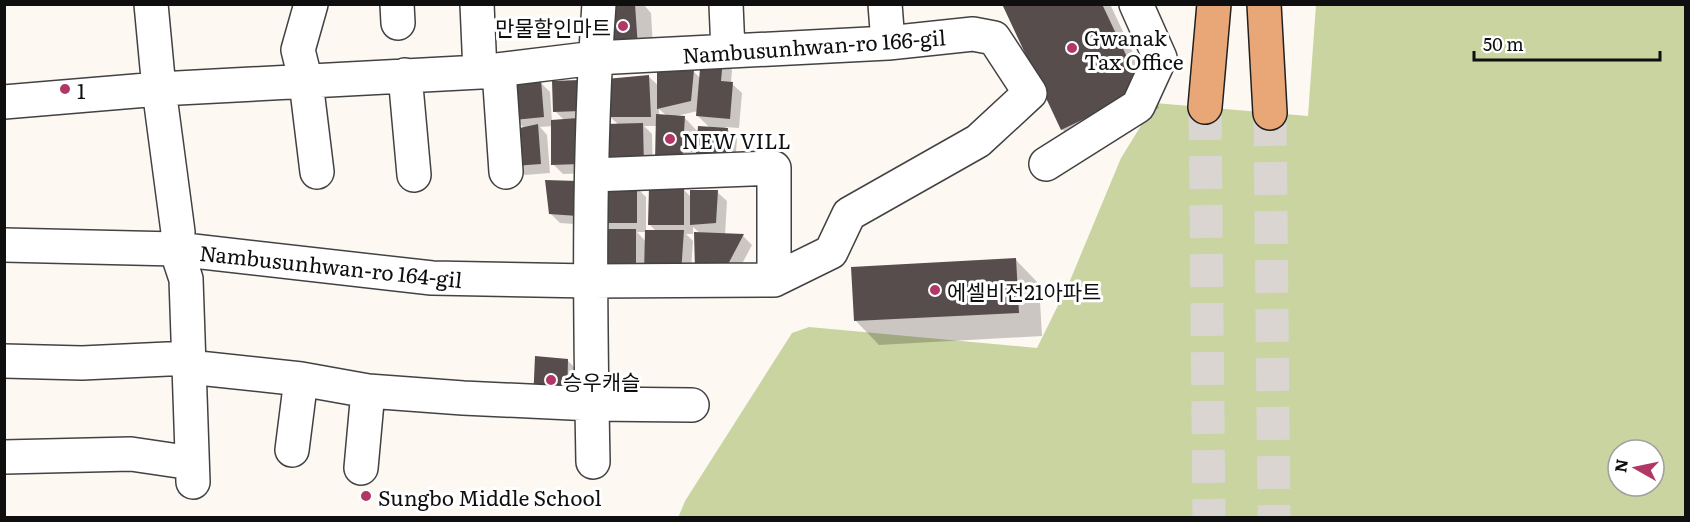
<svg xmlns="http://www.w3.org/2000/svg" width="1690" height="522" font-family="Literata,'Noto Sans KR',serif">
	<rect width="100%" height="100%" fill="#fef8f3"/>
	<path fill="#c9d4a1" fill-rule="evenodd" d="M1316,5H1685V517L678,518L685,501L792,333L809,327L1037,348L1069,283L1121,158L1155,103L1308,116ZM1618,450H1654V486H1618Z"/>
	<path fill="#0003" fill-rule="evenodd" d="M610,4H643L651,13L654,65Z
		M1003,4H1110L1159,108L1079,146L1062,129Z
		M722,61L732,70L731,83L742,93L739,128L725,127L737,139L735,165L657,162V126H644L652,134L653,176L619,125L610,117L649,77L659,86L693,71L701,79ZM659,109L667,116H659ZM698,111V116L710,128L699,133L684,117L676,116Z
		M540,82L550,92L552,121L564,120L555,111L578,82L589,173L563,174L553,164V126L540,127L547,135L550,173L525,175L515,165L524,128L515,119Z
		M636,187L646,197V231H656L649,224L683,189L691,197L717,192L727,201L725,235L743,236L752,245L734,279L696,234H686L693,241L690,283L645,284L611,231L602,222ZM693,227L701,234H693ZM637,232H647L646,242Z
		M587,192V225L560,223L550,213Z
		M1016,260L1039,284L1042,336L879,345L856,321Z
		M567,360L577,370V411H544Z"/>
	<path fill="#574d4d" d="M609,4H635L638,48L611,50Z
		M1002,4H1102L1143,91L1061,130Z
		M701,57L723,59L721,81L733,82L730,119L696,116Z
		M694,70L691,101L657,109V72Z
		M649,75L651,117H609L606,79Z
		M541,80L544,117L514,120L515,84Z
		M579,80L581,111L553,112L552,81Z
		M656,114L685,116L682,163L655,162Z
		M578,118L580,164L551,165V120Z
		M643,123L644,167L605,168V124Z
		M538,124L541,164L514,166L515,129Z
		M698,126L728,128L726,156L696,154Z
		M545,180L578,181V216L549,214Z
		M637,185V223H600L605,188Z
		M649,187L684,188V225H648Z
		M690,190H718L716,223L690,225Z
		M602,229H636V275L602,273Z
		M645,230H684L681,274L644,275Z
		M694,232L744,234L725,270H695Z
		M1016,258L1019,313L854,321L851,267Z
		M535,356L568,359L567,402H533Z"/>
	<g fill="none" stroke-linecap="round" stroke-linejoin="round">
		<path stroke="#dad5d1" stroke-width="33" stroke-dasharray="33 16" stroke-linecap="butt" d="M1205,107L1209,518
			M1270,113L1274,518"/>
		<defs>
			<path id="minor" d="M151,4L159,89L178,232L176,249L186,279L193,482
				M311,4L298,50L306,82L317,172
				M397,4L398,23
				M477,4L480,72
				M726,4L728,51
				M885,4L888,43
				M499,71L506,172
				M405,75L414,175
				M4,102L159,89L480,72L595,58L888,43L973,34L994,38L1030,93L978,141L849,214L831,252L774,280L590,281L432,278L176,249L4,245
				M1046,164L1138,106L1160,58L1136,4
				M592,175L774,168V280
				M4,361L82,363L189,358
				M189,367L301,379L368,391L463,398L592,404L692,405
				M292,450L301,379
				M4,457L131,454L192,463
				M593,462C590,310 588,156 599,4
				M361,468L368,391"/>
			<path id="major" d="M1264,4L1270,113
				M1205,107L1214,4"/>
		</defs>
		<use href="#minor" stroke="#424242" stroke-width="36"/>
		<use href="#major" stroke="#202020" stroke-width="36"/>
		<use href="#minor" stroke="#fff" stroke-width="33"/>
		<use href="#major" stroke="#e9a778" stroke-width="33"/>
	</g>
	<g fill="#b03766" stroke="#fff" stroke-width="2">
		<circle cx="623" cy="26" r="6"/>
		<circle cx="1072" cy="48" r="6"/>
		<circle cx="65" cy="89" r="6"/>
		<circle cx="670" cy="139" r="6"/>
		<circle cx="935" cy="290" r="6"/>
		<circle cx="551" cy="380" r="6"/>
		<circle cx="366" cy="496" r="6"/>
	</g>
	<g text-anchor="middle" dominant-baseline="central" stroke-width="6" stroke-linejoin="round" paint-order="stroke">
		<g font-size="21" fill="#0f0f0f" stroke="#fff" text-anchor="start">
			<text x="611" y="26" text-anchor="end">만물할인마트</text>
			<text x="1084" y="36">Gwanak<tspan x="1084" dy="24">Tax Office</tspan></text>
			<text x="77" y="89">1</text>
			<text x="682" y="139">NEW VILL</text>
			<text x="947" y="290">에셀비전21아파트</text>
			<text x="563" y="380">승우캐슬</text>
			<text x="378" y="496">Sungbo Middle School</text>
		</g>
		<g font-size="21" fill="#0f0f0f" stroke="#fff">
			<text transform="translate(814 45) rotate(-4)">Nambusunhwan-ro 166-gil</text>
			<text transform="translate(331 265) rotate(6)">Nambusunhwan-ro 164-gil</text>
		</g>
	</g>
	<rect width="1690" height="522" fill="none" stroke="#0f0f0f" stroke-width="12"/>
	<g transform="translate(1636 468) rotate(279)"><circle r="28" fill="#ffffff" stroke="#9f9f9f" stroke-width="1.5"/>
	<path d="M0-4.5L10 22L0 15L-10 22Z" fill="#b03766"/>
	<text y="-9" font-size="16" font-weight="bold" text-anchor="middle" fill="#0f0f0f">N</text>
	</g>
	<path d="M1474 51v9h186v-9" fill="none" stroke="#0f0f0f" stroke-width="3"/>
	<text x="1483" y="51" font-size="18" fill="#0f0f0f" stroke="#ffffff" stroke-width="4.5" paint-order="stroke">50 m</text>
</svg>
